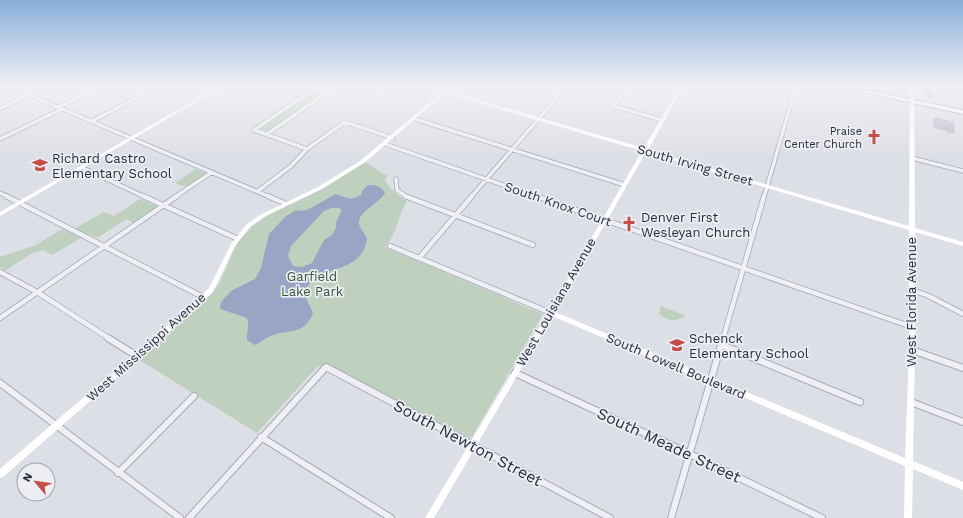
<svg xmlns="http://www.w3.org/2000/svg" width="963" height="518" font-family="'Work Sans',sans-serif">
	<rect width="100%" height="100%" fill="#dddfe6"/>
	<path fill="#bfd0be" d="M320,86H334L268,131L265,132L257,129Z
		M365,162L387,176L385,180C389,187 398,197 407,201C398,215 396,236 385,247L543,314L472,437L468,438L329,365H323L316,368L257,433L138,359L203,302L219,284L237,243L252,226L269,214L328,185Z
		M196,169L207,174L187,187L175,183Z
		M140,199L157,206V208L134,223L126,219L97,238L88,234L52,255L44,250L30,254L5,271L0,267V257L36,245L62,229L69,232L104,212L114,216Z
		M661,306L686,316C674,322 670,322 659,314Z"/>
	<path fill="#99a5c5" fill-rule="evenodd" d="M368,185C377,185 381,186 385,193C380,203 357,212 359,224C360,228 365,234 367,238C363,277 314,262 304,294L313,313C304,337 286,328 269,337C264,339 260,343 255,345L247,340C246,332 250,328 247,318L220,309L221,302L231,291L255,279L261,268L269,234L285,217L294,211L307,210L336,194C346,198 352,201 361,195L362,191ZM331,208H338L342,210L336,222V228L332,235L324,240L312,263L302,267L293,266L288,256L291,246L324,211Z"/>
	<path fill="#bbbdc9" d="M925,86H932L933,99L926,98Z
		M936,117L954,122L955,133H947V131L934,128L933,118Z"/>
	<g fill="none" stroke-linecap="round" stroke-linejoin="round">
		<defs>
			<path id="street-far2" d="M8,86L270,197
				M187,86L208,94
				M628,86L613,106L662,120
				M372,95L384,86
				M59,107L103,86
				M0,109L46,86
				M415,119L625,185
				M92,121L160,86
				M267,134L337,86
				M0,139L62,109
				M385,144L538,197
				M307,149L254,130L319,86
				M912,158L963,171
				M81,167L145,197
				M396,179L397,190L407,197
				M258,191L291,166L307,149L345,122L393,138
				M0,193L8,197
				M175,197L212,172
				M471,197L567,86
				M764,197L796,86"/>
			<path id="street-far1" d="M6,196L203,297
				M143,196L238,239
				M268,196L286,204
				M405,196L533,245
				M536,196L912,327
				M390,246L551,313
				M420,257L472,196
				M0,272L37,292L110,339
				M912,290L929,296L963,314
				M0,318L177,196
				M723,339L764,196"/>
			<path id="street" d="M108,338L137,356
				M722,345L860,402
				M912,350L963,368
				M515,373L690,454L822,518
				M0,383L180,518
				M911,402L963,422
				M261,437L391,518
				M118,473L194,396
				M189,518L326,367L610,518
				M671,518L723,338"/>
			<path id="primary" d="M837,86H846L963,110V114L839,87Z"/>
		</defs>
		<use href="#street-far2" stroke="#a6a9b3" stroke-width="5"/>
		<use href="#street-far1" stroke="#a6a9b3" stroke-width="6"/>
		<use href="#street" stroke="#a6a9b3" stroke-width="8"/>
		<use href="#primary" stroke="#9da1b1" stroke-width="2"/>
		<use href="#street-far2" stroke="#eff0f5" stroke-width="3.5"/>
		<use href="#street-far1" stroke="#eff0f5" stroke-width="4.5"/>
		<use href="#street" stroke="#eff0f5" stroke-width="6"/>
		<path fill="#fff" fill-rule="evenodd" d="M219,86H224L0,216V212Z
			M424,86H430L444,90L448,86H453L448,91L644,148L680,86H684L648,150L909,226L910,86H914L915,228L963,242V246L915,232V350L913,461L963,482V490L913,469L912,518H904L905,466L552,316L434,518H425L549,311L642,151L445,93L364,163L322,189L266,216L251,226L235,246L213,292L200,305L3,477L0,478V469L196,301L209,288L231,244L247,224L262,214L318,187L360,161L442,92ZM646,152L909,230V350L905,458L555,312Z"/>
		<use href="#primary" fill="#fff" fill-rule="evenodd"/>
	</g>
	<linearGradient id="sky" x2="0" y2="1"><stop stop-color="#88aeda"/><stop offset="0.54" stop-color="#f0f1f4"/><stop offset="1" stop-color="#f0f1f4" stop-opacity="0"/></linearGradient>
	<rect width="963" height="159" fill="url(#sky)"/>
	<defs>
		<symbol id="church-bare" viewBox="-9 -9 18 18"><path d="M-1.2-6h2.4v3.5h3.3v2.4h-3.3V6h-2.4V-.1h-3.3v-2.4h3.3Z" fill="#c64d47" stroke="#eceef4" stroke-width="2.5" paint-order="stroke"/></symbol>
		<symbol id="school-bare" viewBox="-9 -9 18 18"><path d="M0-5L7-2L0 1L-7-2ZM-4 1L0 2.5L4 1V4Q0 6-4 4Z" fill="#c64d47" stroke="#eceef4" stroke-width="2.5" paint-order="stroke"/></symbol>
	</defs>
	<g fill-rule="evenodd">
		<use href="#church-bare" x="863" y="126" width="22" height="22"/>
		<use href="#school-bare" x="29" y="154" width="22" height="22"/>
		<use href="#church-bare" x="618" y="213" width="22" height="22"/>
		<use href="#school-bare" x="666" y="334" width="22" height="22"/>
	</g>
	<g text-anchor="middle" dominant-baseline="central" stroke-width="3.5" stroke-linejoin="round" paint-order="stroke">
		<g font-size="11" fill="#272b3c" stroke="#eceef4" text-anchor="end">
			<text x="862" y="131">Praise<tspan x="862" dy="13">Center Church</tspan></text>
		</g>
		<g font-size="13" fill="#272b3c" stroke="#eceef4" text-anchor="start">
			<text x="52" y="158">Richard Castro<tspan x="52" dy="15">Elementary School</tspan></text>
			<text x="641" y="217">Denver First<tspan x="641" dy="15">Wesleyan Church</tspan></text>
			<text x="689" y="338">Schenck<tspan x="689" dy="15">Elementary School</tspan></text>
		</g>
		<g font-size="13" fill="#272b3c" stroke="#eceef4">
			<text transform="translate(695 165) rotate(16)">South Irving Street</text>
			<text transform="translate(558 204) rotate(19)">South Knox Court</text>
			<text transform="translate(556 302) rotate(-60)">West Louisiana Avenue</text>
			<text transform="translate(911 302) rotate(-90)">West Florida Avenue</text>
			<text transform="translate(146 347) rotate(-42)">West Mississippi Avenue</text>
			<text transform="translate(676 366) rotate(23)">South Lowell Boulevard</text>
		</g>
		<g font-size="13" fill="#355736" stroke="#eceef4">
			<text x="312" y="276">Garfield<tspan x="312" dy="15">Lake Park</tspan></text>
		</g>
		<g font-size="16" fill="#272b3c" stroke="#eceef4">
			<text transform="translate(468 443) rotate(28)">South Newton Street</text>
			<text transform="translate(669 445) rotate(25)">South Meade Street</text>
		</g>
	</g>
	<g transform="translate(36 482) rotate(299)"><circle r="19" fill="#eceef4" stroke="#9da0aa"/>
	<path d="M0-3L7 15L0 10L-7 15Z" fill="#c64d47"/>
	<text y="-6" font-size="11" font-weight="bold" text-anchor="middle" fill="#272b3c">N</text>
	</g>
</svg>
